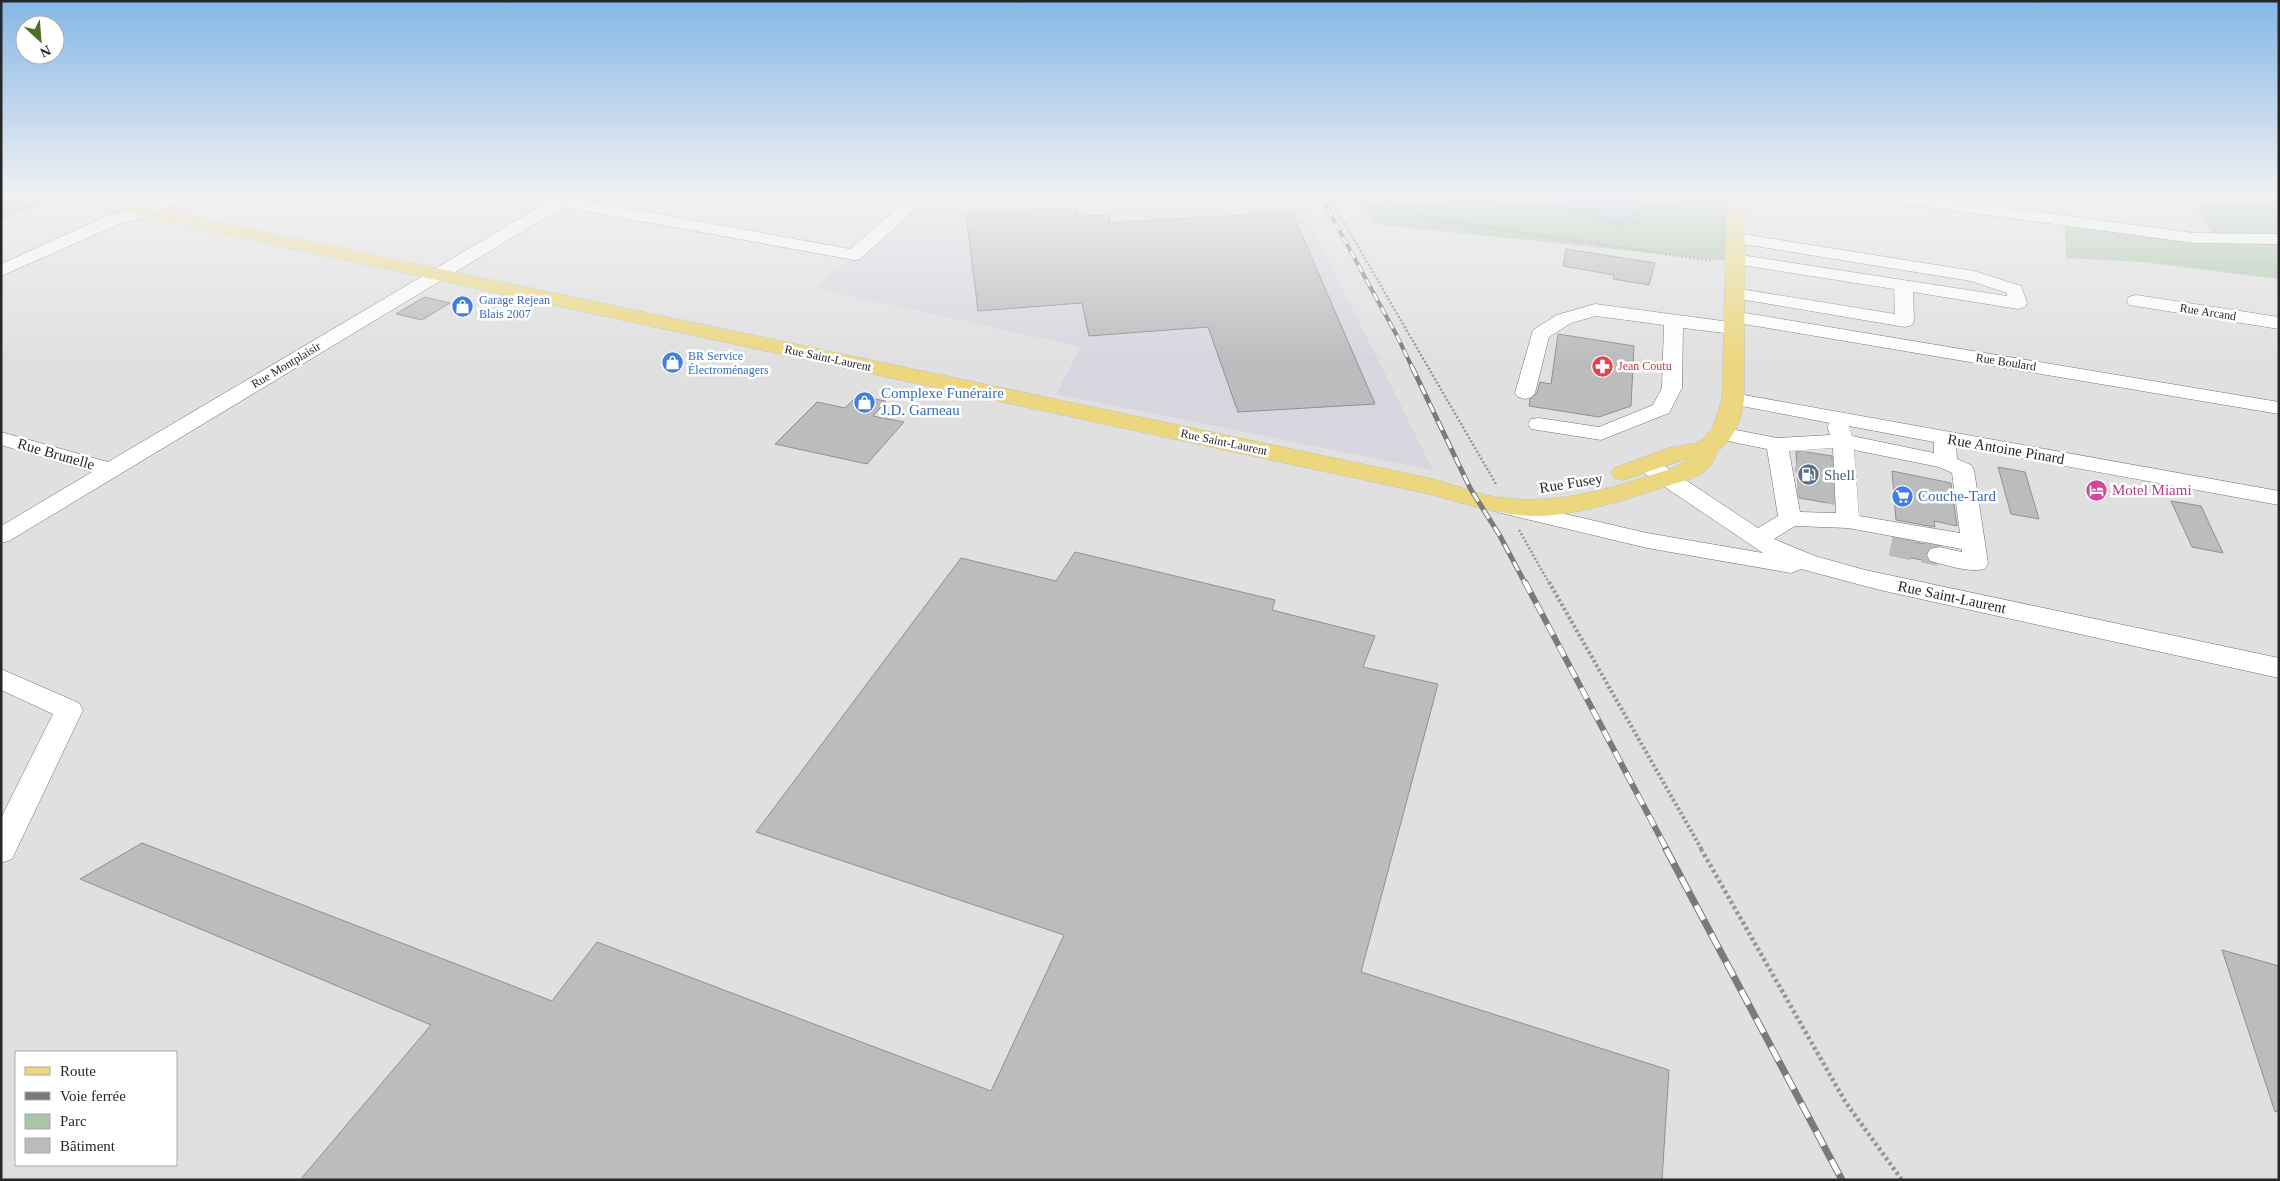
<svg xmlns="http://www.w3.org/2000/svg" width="2280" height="1181" font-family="'Times New Roman',serif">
	<rect width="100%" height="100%" fill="#e0e0e1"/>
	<path fill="#d7d6df" d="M931,195H1296L1433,470L1056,394L1081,347L815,288Z"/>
	<path fill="#a9c4a7" d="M1358,195H1726L1728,261L1373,224Z
		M2192,195H2279V279L2143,262L2066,258L2065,217L2212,235Z"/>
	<path fill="#91bbe4" stroke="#718fac" d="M1444,195H1644V210C1624,223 1614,227 1595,211L1477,201Z"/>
	<path fill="#bcbcbe" stroke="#909092" d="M1,195H55L56,196L1,219Z
		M1076,208L1078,216L1110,215L1109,223L1292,212L1375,404L1238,412L1208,327L1089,336L1082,303L978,311L966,214Z
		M1566,249L1655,263L1649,285L1613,279L1614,275L1563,266Z
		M424,297L450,303L422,320L396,314Z
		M1558,334L1634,346L1631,406L1599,417L1529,406L1530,399L1537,393L1540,382L1551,384Z
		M857,396L886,401L873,416L904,422L867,464L775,444L817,402L845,408Z
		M1796,452H1807L1832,456L1834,504L1799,498Z
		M1998,467L2025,472L2039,519L2011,514Z
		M1892,471L1951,483L1957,526L1934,521L1935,527L1896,520Z
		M2171,501L2201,506L2223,553L2192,547Z
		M1898,539L1935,546L1928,548L1925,554L1928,561L1900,556Z
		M1075,552L1275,600L1272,610L1375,636L1363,667L1438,684L1361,972L1669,1070L1662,1180H300L431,1025L80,879L142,843L552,1001L597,942L991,1091L1064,935L756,832L961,558L1056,581Z
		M2222,950L2279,966V1111L2275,1112Z"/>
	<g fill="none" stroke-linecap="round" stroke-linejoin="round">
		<path stroke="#bbbbbc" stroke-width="22" stroke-dasharray="22 11" stroke-linecap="butt" d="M1797,461L1834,471
			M1798,484L1836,494
			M1891,545L1939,555"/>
		<defs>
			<path id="minor" d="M172,195H193L191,198L152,215L119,224L1,276V264L107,216L140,208Z
				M519,195H579L576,199L850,249L913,195H931L860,259L854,260L563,207L9,541L1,543V526L92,472L1,445V432L108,462L546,203L521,198Z
				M1868,195H1911L2194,233L2279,234V244L2194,243L1876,200L1870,198Z
				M1736,233L1974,271L2021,286L2027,303L2025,307L2018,309L1913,292L1914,321L1912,325L1905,327L1734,298L1728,297L1725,293L1728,289L1734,288L1895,314L1894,289L1729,263L1726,259L1729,255L1735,254L2007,296V293L1971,281L1730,242L1727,238L1730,234Z
				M2136,295L2279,317V329L2129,305L2127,301L2129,297Z
				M1595,304L1730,322L1724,317L1726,313L1733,311L2279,402V414L1738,323L1743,328L1740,332L1733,334L1683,328L1682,388L1669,413L1601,440L1531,429L1528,424L1531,419L1539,418L1599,427L1653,405L1662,388L1664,325L1596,316L1571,323L1549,337L1535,393L1532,397L1525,399L1518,397L1515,393L1533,330L1557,315Z
				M1733,393L2279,491V505L1956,446L1957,459L1971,465L1974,470L1988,563L1985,569C1968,573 1947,565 1930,561L1927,555L1930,549L1939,547L1962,552V549L1848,528L1795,526L1774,539L1815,556L1865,570L2279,658V678L1880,590L1801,569L1791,573L1647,548L1497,512L1493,507L1497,502L1505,500L1647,533L1763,553L1641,471L1638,466L1641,461L1649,459L1657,461L1758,528L1778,516L1767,449L1713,438L1710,433L1713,428L1721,427L1777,438L1830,435L1827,426L1830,423L1726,403L1723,399L1726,395ZM1849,426L1934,442V453L1852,436ZM1833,448L1836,513L1800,512L1789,451ZM1854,450L1939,467L1952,473L1960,533L1859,516Z
				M1,669L79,703L83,710L12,859L1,863V818L53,714L1,690Z"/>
			<path id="major" d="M57,195H90L1433,479C1456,485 1480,496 1504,498C1553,504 1604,491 1651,475C1664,471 1678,468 1689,458L1623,480L1614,478L1611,473L1614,468L1669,448L1696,443L1703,439L1713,427L1722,399L1727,195H1745L1744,399C1742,419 1734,440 1716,452C1715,462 1708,470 1699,475C1691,480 1679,482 1670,485C1632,498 1572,517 1533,516C1497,515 1463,503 1429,494L66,200L60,199Z"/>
		</defs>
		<use href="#minor" stroke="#6e6e70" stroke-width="1"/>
		<use href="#major" stroke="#bebebe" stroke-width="1"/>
		<path stroke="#969697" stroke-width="2.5" stroke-dasharray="2 2" stroke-linecap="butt" d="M1328,195L1496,484
			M1377,195L1405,210L1437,220L1713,261
			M1431,195C1482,209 1533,205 1584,213C1598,215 1606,226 1620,225C1634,225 1645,217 1653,207L1652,195
			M1652,198L1716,202
			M1519,530L1549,583"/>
		<path stroke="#969697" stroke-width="4" stroke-dasharray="2.5 2.5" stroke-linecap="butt" d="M1549,582L1702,850"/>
		<path stroke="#969697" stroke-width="4.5" stroke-dasharray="3 3" stroke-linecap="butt" d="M1701,849L1846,1103L1902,1180"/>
		<use href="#minor" fill="#fff" fill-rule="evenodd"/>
		<use href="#major" fill="#ecd77f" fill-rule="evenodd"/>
		<defs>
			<path id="rail-far3" d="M1320,195L1396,334L1413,369"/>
			<path id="rail-far2" d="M1412,367L1470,488L1500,536L1525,583"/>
			<path id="rail-far1" d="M1525,582L1667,850"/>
			<path id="rail" d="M1666,849L1842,1180"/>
		</defs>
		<use href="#rail-far3" stroke="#7a7a7b" stroke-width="4"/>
		<use href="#rail-far2" stroke="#7a7a7b" stroke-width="5"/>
		<use href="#rail-far1" stroke="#7a7a7b" stroke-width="6"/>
		<use href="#rail" stroke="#7a7a7b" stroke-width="7"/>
		<use href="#rail-far3" stroke="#fff" stroke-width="2.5" stroke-dasharray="8" stroke-linecap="butt"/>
		<use href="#rail-far2" stroke="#fff" stroke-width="3" stroke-dasharray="10" stroke-linecap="butt"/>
		<use href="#rail-far1" stroke="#fff" stroke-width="4.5" stroke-dasharray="12" stroke-linecap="butt"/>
		<use href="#rail" stroke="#fff" stroke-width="5" stroke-dasharray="16" stroke-linecap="butt"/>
	</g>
	<linearGradient id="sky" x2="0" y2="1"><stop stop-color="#85b7e6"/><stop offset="0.54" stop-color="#f1f1f2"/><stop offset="1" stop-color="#f1f1f2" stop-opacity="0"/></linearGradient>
	<rect width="2280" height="360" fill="url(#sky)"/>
	<defs>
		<symbol id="shop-disc" viewBox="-11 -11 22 22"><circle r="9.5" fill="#3f7fe0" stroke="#fff"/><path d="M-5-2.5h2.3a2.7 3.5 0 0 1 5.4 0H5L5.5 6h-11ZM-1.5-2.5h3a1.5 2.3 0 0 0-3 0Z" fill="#fff"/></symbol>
		<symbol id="pharmacy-disc" viewBox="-11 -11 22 22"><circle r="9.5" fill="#e0444e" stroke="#fff"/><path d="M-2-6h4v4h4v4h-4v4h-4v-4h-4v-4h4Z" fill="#fff"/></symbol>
		<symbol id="fuel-disc" viewBox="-11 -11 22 22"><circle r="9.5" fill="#5c6f8a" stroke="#fff"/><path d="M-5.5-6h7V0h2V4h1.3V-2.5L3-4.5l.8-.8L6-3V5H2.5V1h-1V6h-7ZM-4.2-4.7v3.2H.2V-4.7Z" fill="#fff"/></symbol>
		<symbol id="hotel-disc" viewBox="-11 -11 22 22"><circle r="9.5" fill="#d1479c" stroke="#fff"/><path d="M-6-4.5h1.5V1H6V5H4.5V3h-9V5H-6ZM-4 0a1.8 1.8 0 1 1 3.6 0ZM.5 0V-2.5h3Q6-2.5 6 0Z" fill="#fff"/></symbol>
		<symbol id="supermarket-disc" viewBox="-11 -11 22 22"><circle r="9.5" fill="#3f7fe0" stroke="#fff"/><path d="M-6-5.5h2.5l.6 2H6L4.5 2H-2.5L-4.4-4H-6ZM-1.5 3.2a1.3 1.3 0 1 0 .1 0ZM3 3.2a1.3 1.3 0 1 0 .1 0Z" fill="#fff"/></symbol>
	</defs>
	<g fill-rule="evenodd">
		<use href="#shop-disc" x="450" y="294" width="25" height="25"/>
		<use href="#shop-disc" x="660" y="350" width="25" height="25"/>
		<use href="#pharmacy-disc" x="1590" y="354" width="25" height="25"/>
		<use href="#shop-disc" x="852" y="390" width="25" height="25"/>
		<use href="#fuel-disc" x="1796" y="462" width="25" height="25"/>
		<use href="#hotel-disc" x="2084" y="478" width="25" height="25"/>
		<use href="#supermarket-disc" x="1890" y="484" width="25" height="25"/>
	</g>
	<g text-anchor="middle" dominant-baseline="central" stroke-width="5" stroke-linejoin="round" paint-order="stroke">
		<g font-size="12" fill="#366cbe" stroke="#fff" text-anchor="start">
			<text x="479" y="300">Garage Rejean<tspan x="479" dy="14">Blais 2007</tspan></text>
			<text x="688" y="356">BR Service<tspan x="688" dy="14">Électroménagers</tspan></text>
		</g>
		<g font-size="12" fill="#272728" stroke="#fff">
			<text transform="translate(2208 312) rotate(9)">Rue Arcand</text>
			<text transform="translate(828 358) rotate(12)">Rue Saint-Laurent</text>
			<text transform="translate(2006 362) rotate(9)">Rue Boulard</text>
			<text transform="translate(286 365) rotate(-31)">Rue Montplaisir</text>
			<text transform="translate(1224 442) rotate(12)">Rue Saint-Laurent</text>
		</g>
		<g font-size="12" fill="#be3a42" stroke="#fff" text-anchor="start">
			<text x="1618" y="366">Jean Coutu</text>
		</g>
		<g font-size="15" fill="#366cbe" stroke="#fff" text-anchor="start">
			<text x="881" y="393">Complexe Funéraire<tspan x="881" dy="17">J.D. Garneau</tspan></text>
			<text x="1918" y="496">Couche-Tard</text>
		</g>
		<g font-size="15" fill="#272728" stroke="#fff">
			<text transform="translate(2006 449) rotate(10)">Rue Antoine Pinard</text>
			<text transform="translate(56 454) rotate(16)">Rue Brunelle</text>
			<text transform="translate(1571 483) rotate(-9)">Rue Fusey</text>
			<text transform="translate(1952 597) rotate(12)">Rue Saint-Laurent</text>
		</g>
		<g font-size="15" fill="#4e5e75" stroke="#fff" text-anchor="start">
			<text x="1824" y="475">Shell</text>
		</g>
		<g font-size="15" fill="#b23c85" stroke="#fff" text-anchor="start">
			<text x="2112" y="490">Motel Miami</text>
		</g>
	</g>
	<rect width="2280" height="1181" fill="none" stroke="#272728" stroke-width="5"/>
	<rect x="15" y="1051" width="162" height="115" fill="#ffffff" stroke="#a9a9a9"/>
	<rect x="25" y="1067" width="25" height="8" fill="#ecd77f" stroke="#a9a9a9"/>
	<text x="60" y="1076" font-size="15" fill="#272728">Route</text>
	<rect x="25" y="1092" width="25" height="8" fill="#7a7a7b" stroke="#a9a9a9"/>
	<text x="60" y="1101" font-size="15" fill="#272728">Voie ferrée</text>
	<rect x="25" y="1114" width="25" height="15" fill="#a9c4a7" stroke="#a9a9a9"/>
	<text x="60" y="1126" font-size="15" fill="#272728">Parc</text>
	<rect x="25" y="1138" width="25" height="15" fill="#bcbcbe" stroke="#a9a9a9"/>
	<text x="60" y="1151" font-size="15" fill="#272728">Bâtiment</text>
	<g transform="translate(40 40) rotate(154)"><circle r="24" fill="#ffffff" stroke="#a9a9a9"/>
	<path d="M0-4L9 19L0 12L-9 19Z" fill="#4d6e25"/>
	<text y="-8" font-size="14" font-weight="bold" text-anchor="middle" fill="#272728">N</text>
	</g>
</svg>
